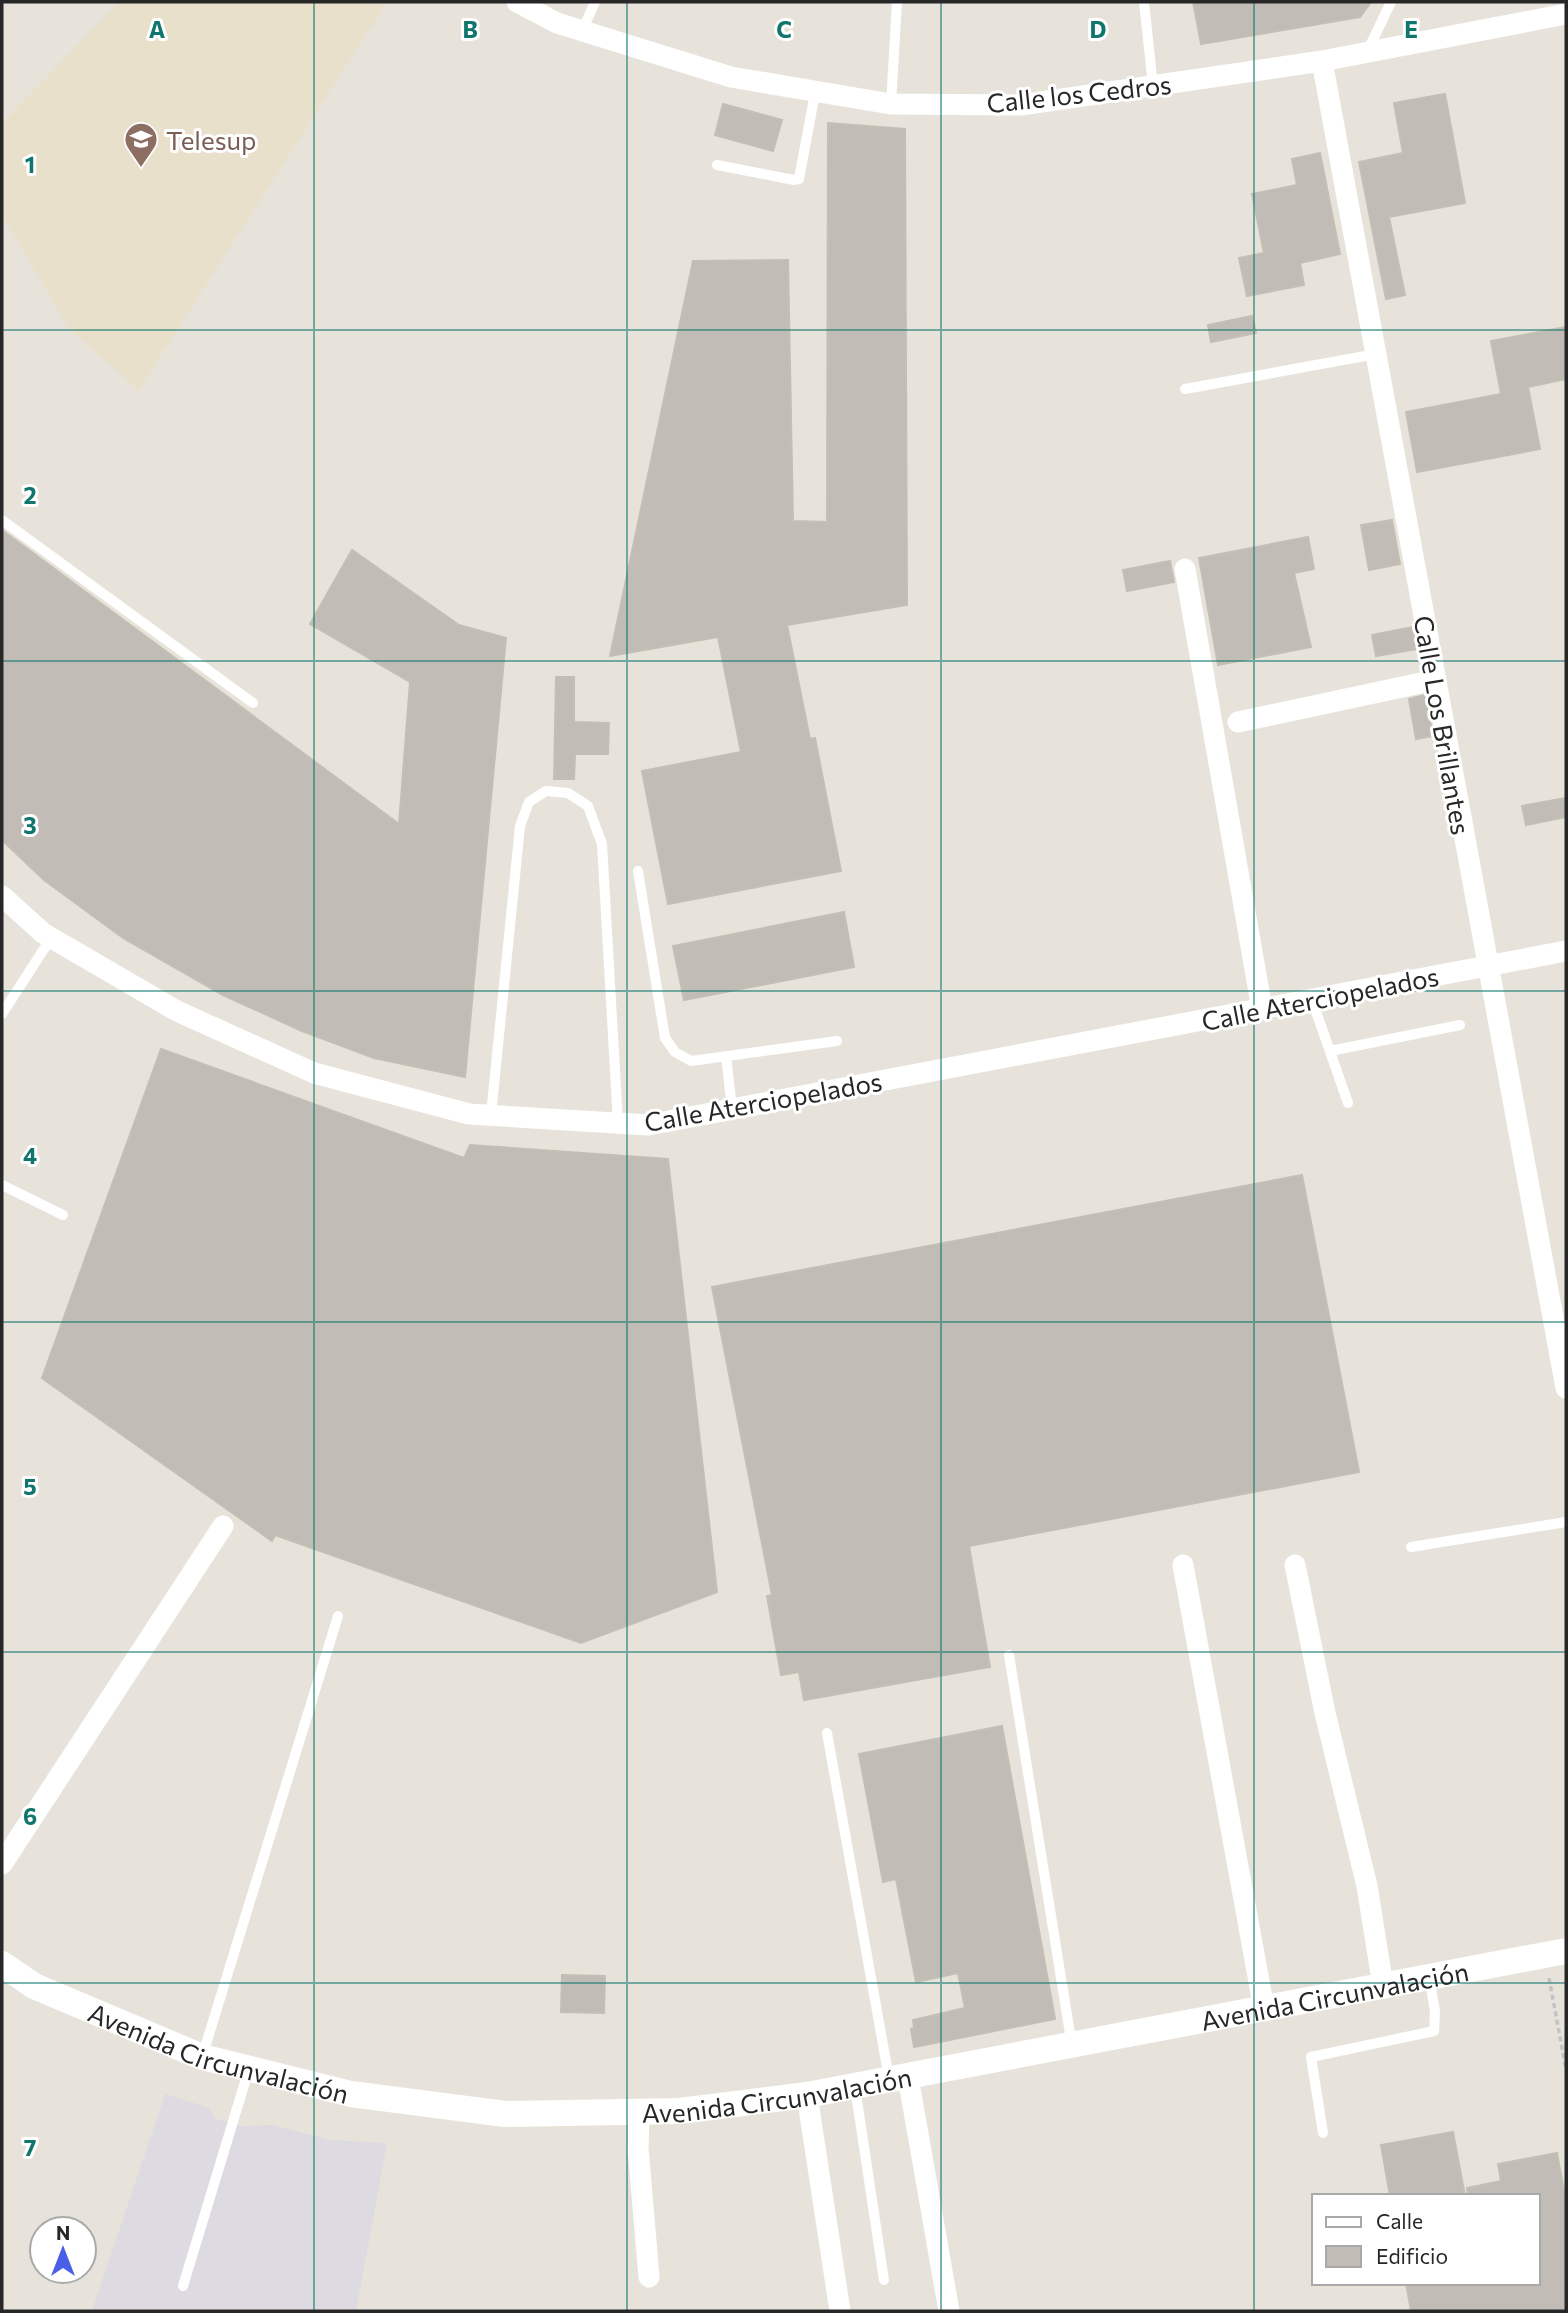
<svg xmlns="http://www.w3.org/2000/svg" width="1568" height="2313" font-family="Commissioner,sans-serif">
	<rect width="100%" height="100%" fill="#e8e3da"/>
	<path fill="#dddae1" d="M165,2094L210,2108L214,2118L238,2126L273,2125L330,2140L387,2143L356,2311H92Z"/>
	<path fill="#e9e0cb" d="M119,2H387L139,390L69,329L2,215V123Z"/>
	<path fill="#c1bdb6" stroke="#c3bfb4" stroke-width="2" d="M1193,2H1371L1360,17L1201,44Z
		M1445,94L1465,203L1389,217L1405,295L1386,299L1359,162L1403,153L1394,103Z
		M723,104L782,120L773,151L715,135Z
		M828,123L905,129L907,605L787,625L810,739L815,738L841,871L668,904L642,771L741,752L718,637L610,656L693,261L788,260L793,521L827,522Z
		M1320,153L1340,254L1300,263L1304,285L1247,296L1239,258L1264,253L1252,194L1297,185L1292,159Z
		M1252,316L1256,333L1211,342L1208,325Z
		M1566,327V379L1528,387L1540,449L1417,472L1406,412L1501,394L1491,341Z
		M1392,520L1400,564L1369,570L1361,525Z
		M2,530L399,824L410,682L310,624L352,550L459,625L506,638L465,1077L374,1058L302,1031L223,995L123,938L44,880L2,840Z
		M1308,537L1314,569L1294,573L1311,647L1218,665L1199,558Z
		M1170,561L1174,582L1127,591L1123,570Z
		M1413,627L1417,649L1376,656L1372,635Z
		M556,677H574V722L609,723L608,754H575L574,779H554Z
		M1425,695L1433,736L1416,739L1409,699Z
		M1566,798V817L1526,825L1522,806Z
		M844,912L854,967L684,1000L673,946Z
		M161,1049L464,1158L470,1145L668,1159L717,1592L581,1643L275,1535L272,1541L42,1378Z
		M1302,1175L1359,1472L969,1546L990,1667L804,1700L799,1672L781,1675L767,1596L772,1595L712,1287Z
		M1002,1726L1055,2019L914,2047L911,2029L914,2028L913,2020L965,2008L958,1973L916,1982L896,1879L883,1882L859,1754Z
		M562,1975L605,1976L604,2013L561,2012Z
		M1453,2132L1465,2196H1390L1381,2145Z
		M1557,2153L1566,2202V2311H1411L1406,2283H1538V2196H1468L1467,2188L1501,2181L1498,2164Z"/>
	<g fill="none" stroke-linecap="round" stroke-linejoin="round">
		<path stroke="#c3c3c3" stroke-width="3.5" stroke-dasharray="5 3.5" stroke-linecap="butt" d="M1549,1978L1566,2069"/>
		<path stroke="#fff" stroke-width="10" d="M1144,2L1153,86
			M582,31L595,2
			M1367,52L1391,2
			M891,104L897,2
			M717,165L794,180L799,179L815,93
			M1185,389L1376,354
			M2,520L253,703
			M638,871L665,1038L675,1052L691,1061L837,1041
			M1312,1000L1348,1103
			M2,1014L51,938
			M1330,1051L1460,1025
			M726,1056L732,1109
			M491,1115L520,826L529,802L546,791L568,793L588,806L602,844L618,1123
			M2,1185L63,1215
			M1411,1547L1566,1522
			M1009,1655L1072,2046
			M827,1733L889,2078
			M202,2057L338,1616
			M855,2087L884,2280
			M1323,2133L1311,2057L1434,2031L1435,2011L1429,1977
			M183,2286L249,2069"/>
		<path stroke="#fff" stroke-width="21" d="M517,2L557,23L731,77L891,104L1021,105L1322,61L1566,14
			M1322,61L1566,1388
			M1185,569L1262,1009
			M1238,722L1435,680
			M2,896L43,933L177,1011L314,1073L469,1114L648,1125L1566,951
			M1183,1565L1264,2009
			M1295,1565L1325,1713L1367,1886L1383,1986
			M2,1864L223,1526
			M908,2077L949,2311
			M807,2095L840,2311
			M639,2112L638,2148L649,2277"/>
		<path stroke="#fff" stroke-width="26" id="s1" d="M2,1964L34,1986L202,2057L351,2094L505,2114L680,2111L807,2095L1566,1951"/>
	</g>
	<path fill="none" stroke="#0f766e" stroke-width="2" stroke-opacity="0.55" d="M314,2V2311M627,2V2311M941,2V2311M1254,2V2311M2,330H1566M2,661H1566M2,991H1566M2,1322H1566M2,1652H1566M2,1983H1566"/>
	<defs>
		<symbol id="university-pin" viewBox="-11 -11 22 30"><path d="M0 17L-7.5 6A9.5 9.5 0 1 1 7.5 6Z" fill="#8d6e63" stroke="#fff"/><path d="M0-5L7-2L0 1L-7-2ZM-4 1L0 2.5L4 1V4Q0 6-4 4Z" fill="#fff"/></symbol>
	</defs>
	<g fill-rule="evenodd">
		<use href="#university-pin" x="122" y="120" width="38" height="52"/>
	</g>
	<g text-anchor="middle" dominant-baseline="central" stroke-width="6" stroke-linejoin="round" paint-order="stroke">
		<g font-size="26" fill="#272727" stroke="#fff">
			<text transform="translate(1079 93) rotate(-6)">Calle los Cedros</text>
			<text transform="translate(1443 725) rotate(80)">Calle Los Brillantes</text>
			<text transform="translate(1320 998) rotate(-11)">Calle Aterciopelados</text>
			<text transform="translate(763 1101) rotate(-10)">Calle Aterciopelados</text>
			<text stroke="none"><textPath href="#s1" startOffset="1370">Avenida Circunvalación</textPath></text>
			<text stroke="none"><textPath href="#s1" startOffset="236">Avenida Circunvalación</textPath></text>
			<text stroke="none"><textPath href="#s1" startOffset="803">Avenida Circunvalación</textPath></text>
		</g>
		<g font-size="26" fill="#785e54" stroke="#fff" text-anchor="start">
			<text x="166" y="139">Telesup</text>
		</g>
	</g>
	<g font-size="23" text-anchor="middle" font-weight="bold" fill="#0f766e" stroke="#fff" stroke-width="6" stroke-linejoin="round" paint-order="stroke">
		<text x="157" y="38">A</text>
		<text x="470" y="38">B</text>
		<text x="784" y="38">C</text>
		<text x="1098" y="38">D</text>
		<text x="1411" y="38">E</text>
		<text x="30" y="173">1</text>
		<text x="30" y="504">2</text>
		<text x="30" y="834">3</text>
		<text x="30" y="1164">4</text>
		<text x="30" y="1495">5</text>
		<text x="30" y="1825">6</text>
		<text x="30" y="2156">7</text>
	</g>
	<rect width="1568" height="2313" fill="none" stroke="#272727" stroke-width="7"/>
	<rect x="1312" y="2194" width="228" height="91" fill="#ffffff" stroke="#a9a9a9" stroke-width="2"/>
	<rect x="1326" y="2217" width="35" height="10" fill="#ffffff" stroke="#a9a9a9" stroke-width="2"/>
	<text x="1376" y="2229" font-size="21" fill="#272727">Calle</text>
	<rect x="1326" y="2246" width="35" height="21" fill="#c1bdb6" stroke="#a9a9a9" stroke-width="2"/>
	<text x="1376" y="2264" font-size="21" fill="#272727">Edificio</text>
	<g transform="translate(63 2250)"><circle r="33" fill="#ffffff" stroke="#a9a9a9" stroke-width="2"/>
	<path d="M0-5L12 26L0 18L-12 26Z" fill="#495fe6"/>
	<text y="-10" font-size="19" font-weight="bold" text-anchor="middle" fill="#272727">N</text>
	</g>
</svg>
